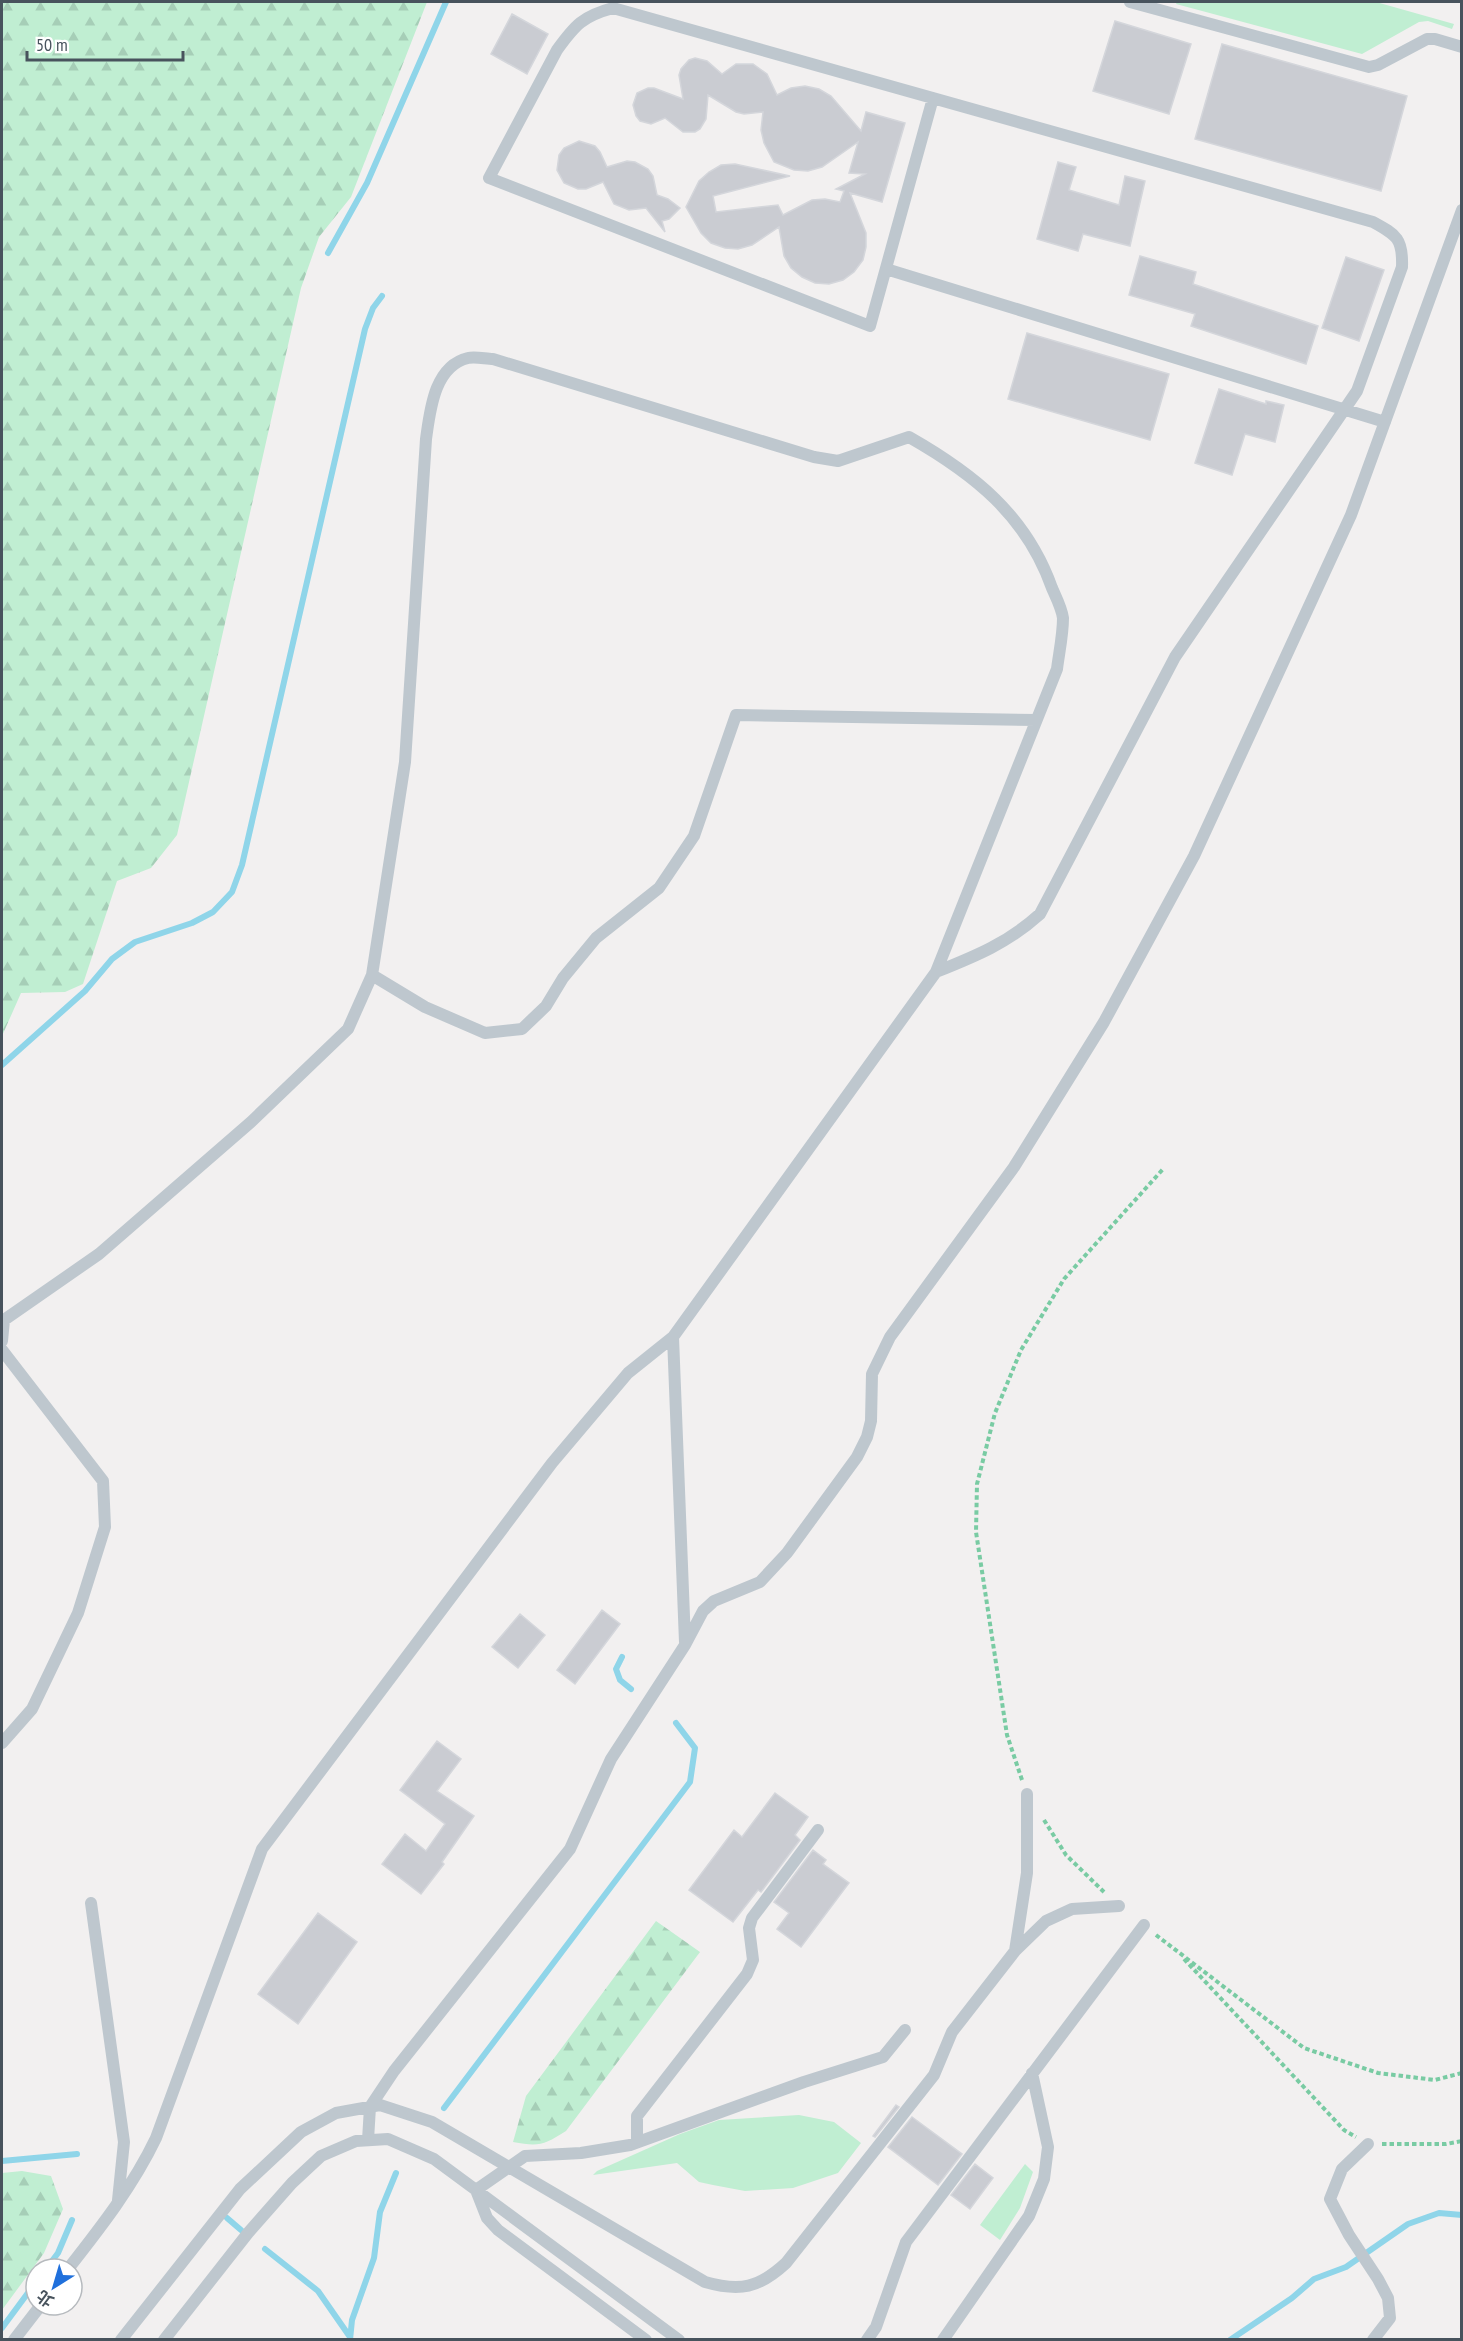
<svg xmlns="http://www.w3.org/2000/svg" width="1463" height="2341" font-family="'PT Sans Narrow','Noto Sans TC',sans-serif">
	<defs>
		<pattern id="forest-firs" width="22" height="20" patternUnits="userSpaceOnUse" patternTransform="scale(1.5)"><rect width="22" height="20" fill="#c0eed2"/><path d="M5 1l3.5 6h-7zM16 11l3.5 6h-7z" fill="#a6ceb7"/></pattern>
	</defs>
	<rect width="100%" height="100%" fill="#f2f0f0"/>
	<path fill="#c0eed2" d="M1177,2H1376L1454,24L1452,29L1428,21L1419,22L1362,54L1176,4Z
		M799,2115L834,2122L861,2143L838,2173L793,2188L745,2191L713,2185L699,2182L677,2163L593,2175L597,2171L680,2134L719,2120Z
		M1025,2164L1033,2172L1020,2208L1000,2240L980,2225Z"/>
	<path fill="url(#forest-firs)" d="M2,2H427L351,197L319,237L301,288L177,835L151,868L117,881L83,984L65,992L21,993L2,1036Z
		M656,1921L700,1952L566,2131C544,2145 539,2147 513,2142L526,2096Z
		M22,2171L51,2176L63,2209L44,2253L2,2310V2173Z"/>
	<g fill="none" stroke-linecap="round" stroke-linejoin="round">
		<path stroke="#8fd5e9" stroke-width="6" d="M328,253L367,183L446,2
			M2,1065L85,991L112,959L135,942L192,923L213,912L232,892L242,865L365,329L373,308L382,296
			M622,1657L616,1669L620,1680L631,1689
			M444,2108L690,1782L695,1748L676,1723
			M2,2161L77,2154
			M227,2218L241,2230
			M265,2249L318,2291L350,2337
			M46,2269L58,2253L72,2220
			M2,2328L36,2282
			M350,2340L352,2320L374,2258L380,2212L396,2173
			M1230,2340L1292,2298L1314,2279L1346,2267L1408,2224L1439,2213L1462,2215"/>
	</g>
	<path fill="#caccd2" stroke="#d4d6db" stroke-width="1.5" d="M512,14L548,34L527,74L491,54Z
		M1115,21L1191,44L1169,114L1093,91Z
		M1222,44L1407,96L1381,191L1195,139Z
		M695,58L707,61L722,74L736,64H753L767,74L777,95L791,88L805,86L819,89L831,96L861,131L866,112L905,123L882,202L850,193L866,233V247L863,260L854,272L843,280L829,284L815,283L802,277L791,268L784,256L779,227L752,245L738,249L725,248L711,243L701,233L686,207L699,181L709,172L721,165L735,164L790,176L713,196L716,212L778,205L783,215L812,200L825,199L840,202L844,191L836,189L865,174L849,173L858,142L822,167L808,171L794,170L774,162L764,143L761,130L763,112L744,114L736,112L708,95L706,119L700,129L695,132H683L665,118L651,124L640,121L636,116L633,105L637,93L648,88H654L683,99L679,75L681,69L689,60Z
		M579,141L595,146L600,152L607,167L627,161L635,162L648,169L653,176L657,195L668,199L680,208L669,219L662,221L665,232L646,208L629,210L614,204L603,182L586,189H578L564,183L557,170L559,155L564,148Z
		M1058,162L1076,167L1069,190L1119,205L1125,176L1145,181L1130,246L1083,234L1078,251L1037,239Z
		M1140,256L1196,272L1193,284L1318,326L1306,364L1191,326L1195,314L1129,295Z
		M1346,257L1384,270L1359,341L1322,328Z
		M1027,333L1169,374L1150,440L1008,399Z
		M1219,389L1266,404V401L1284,405L1275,442L1245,434L1232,475L1195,463Z
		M602,1610L620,1624L575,1684L557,1670Z
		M520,1614L545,1635L518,1668L492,1647Z
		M437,1741L461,1759L437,1791L474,1816L442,1862L444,1864L421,1894L382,1864L405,1834L426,1851L445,1824L400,1790Z
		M775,1793L808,1817L795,1835L800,1840L761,1892L758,1890L733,1922L689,1890L734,1830L742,1837Z
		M813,1850L826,1860L823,1864L849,1883L801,1947L777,1929L789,1913L774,1902Z
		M318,1913L357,1942L298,2024L258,1994Z
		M896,2105L899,2107L875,2137L873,2136Z
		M912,2117L962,2154L938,2185L888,2147Z
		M975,2164L993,2178L970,2209L951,2195Z"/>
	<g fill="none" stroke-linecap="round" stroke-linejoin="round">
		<path stroke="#79cba3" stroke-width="4" stroke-dasharray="4.5 3" stroke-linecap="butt" d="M1022,1780L1007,1735L976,1532L977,1484L995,1413L1021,1350L1064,1279L1164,1168
			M1044,1820L1066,1855L1104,1892
			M1156,1935L1304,2048L1378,2073L1435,2080L1462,2073
			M1184,1959L1344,2130L1356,2137
			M1382,2144H1446L1462,2141"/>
		<path stroke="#bec7ce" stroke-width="12" d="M1130,2L1369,67L1378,65L1427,39H1435L1462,47
			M886,269L1385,422
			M372,975L425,1007L485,1033L522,1029L546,1006L563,978L596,938L659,888L694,836L736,715L1036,720
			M673,1337L685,1642
			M2,1341L4,1320L99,1254L251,1122L348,1029L372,975L405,762L426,439C430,411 434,366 468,358C475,356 486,359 493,359L814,457L838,461L909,437C974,474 1026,515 1052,588C1056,597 1062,609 1063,618C1063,635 1059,653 1057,669L936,972
			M2,1350L103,1481L105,1527L78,1613L32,1709L2,1743
			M91,1903L124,2142L118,2200
			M1015,1951L1027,1873V1794
			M368,2140L370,2107L394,2071L570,1849L611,1759L685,1645L703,1611L714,1601L760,1582L787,1553L857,1457L867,1437L871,1421L872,1374L890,1337L1014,1167L1104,1022L1194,856L1351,515L1462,210
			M637,2142V2116L747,1974L753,1960L749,1928L752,1918L818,1830
			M1368,2144L1342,2169L1330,2199L1349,2235L1378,2279L1388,2298L1390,2318L1373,2340
			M68,2269C101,2227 133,2186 156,2138L262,1849L552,1463L628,1373L673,1337L936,972C976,956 1008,943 1040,914L1175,657L1357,391L1402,267C1403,239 1397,235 1373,222L613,8C583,16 575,25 557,50L489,178L870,326L933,98
			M14,2340L41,2305
			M121,2340L240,2189L301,2132L336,2113L380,2105L432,2122L705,2282C740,2292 759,2288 786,2263L934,2075L952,2032L1015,1951L1046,1921L1072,1909L1119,1906
			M164,2340L248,2233L292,2183L321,2156L356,2141L388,2139L434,2159L679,2340
			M646,2340L498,2230L487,2218L476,2190L525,2156L581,2153L630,2145L804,2082L883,2057L905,2030
			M867,2340L876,2327L906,2242L1144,1925
			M943,2340L1029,2216L1044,2179L1048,2147L1032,2073"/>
	</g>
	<rect width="1463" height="2341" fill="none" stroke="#48535d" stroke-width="6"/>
	<g transform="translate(54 2287) rotate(217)"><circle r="28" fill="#ffffff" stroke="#b6babe" stroke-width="1.5"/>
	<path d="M0-4.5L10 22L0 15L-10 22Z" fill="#2070dc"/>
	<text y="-9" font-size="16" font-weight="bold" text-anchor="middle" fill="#48535d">北</text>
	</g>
	<path d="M27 51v9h156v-9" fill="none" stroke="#48535d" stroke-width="3"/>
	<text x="36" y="51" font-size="18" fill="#48535d" stroke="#ffffff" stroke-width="4.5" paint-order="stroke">50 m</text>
</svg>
